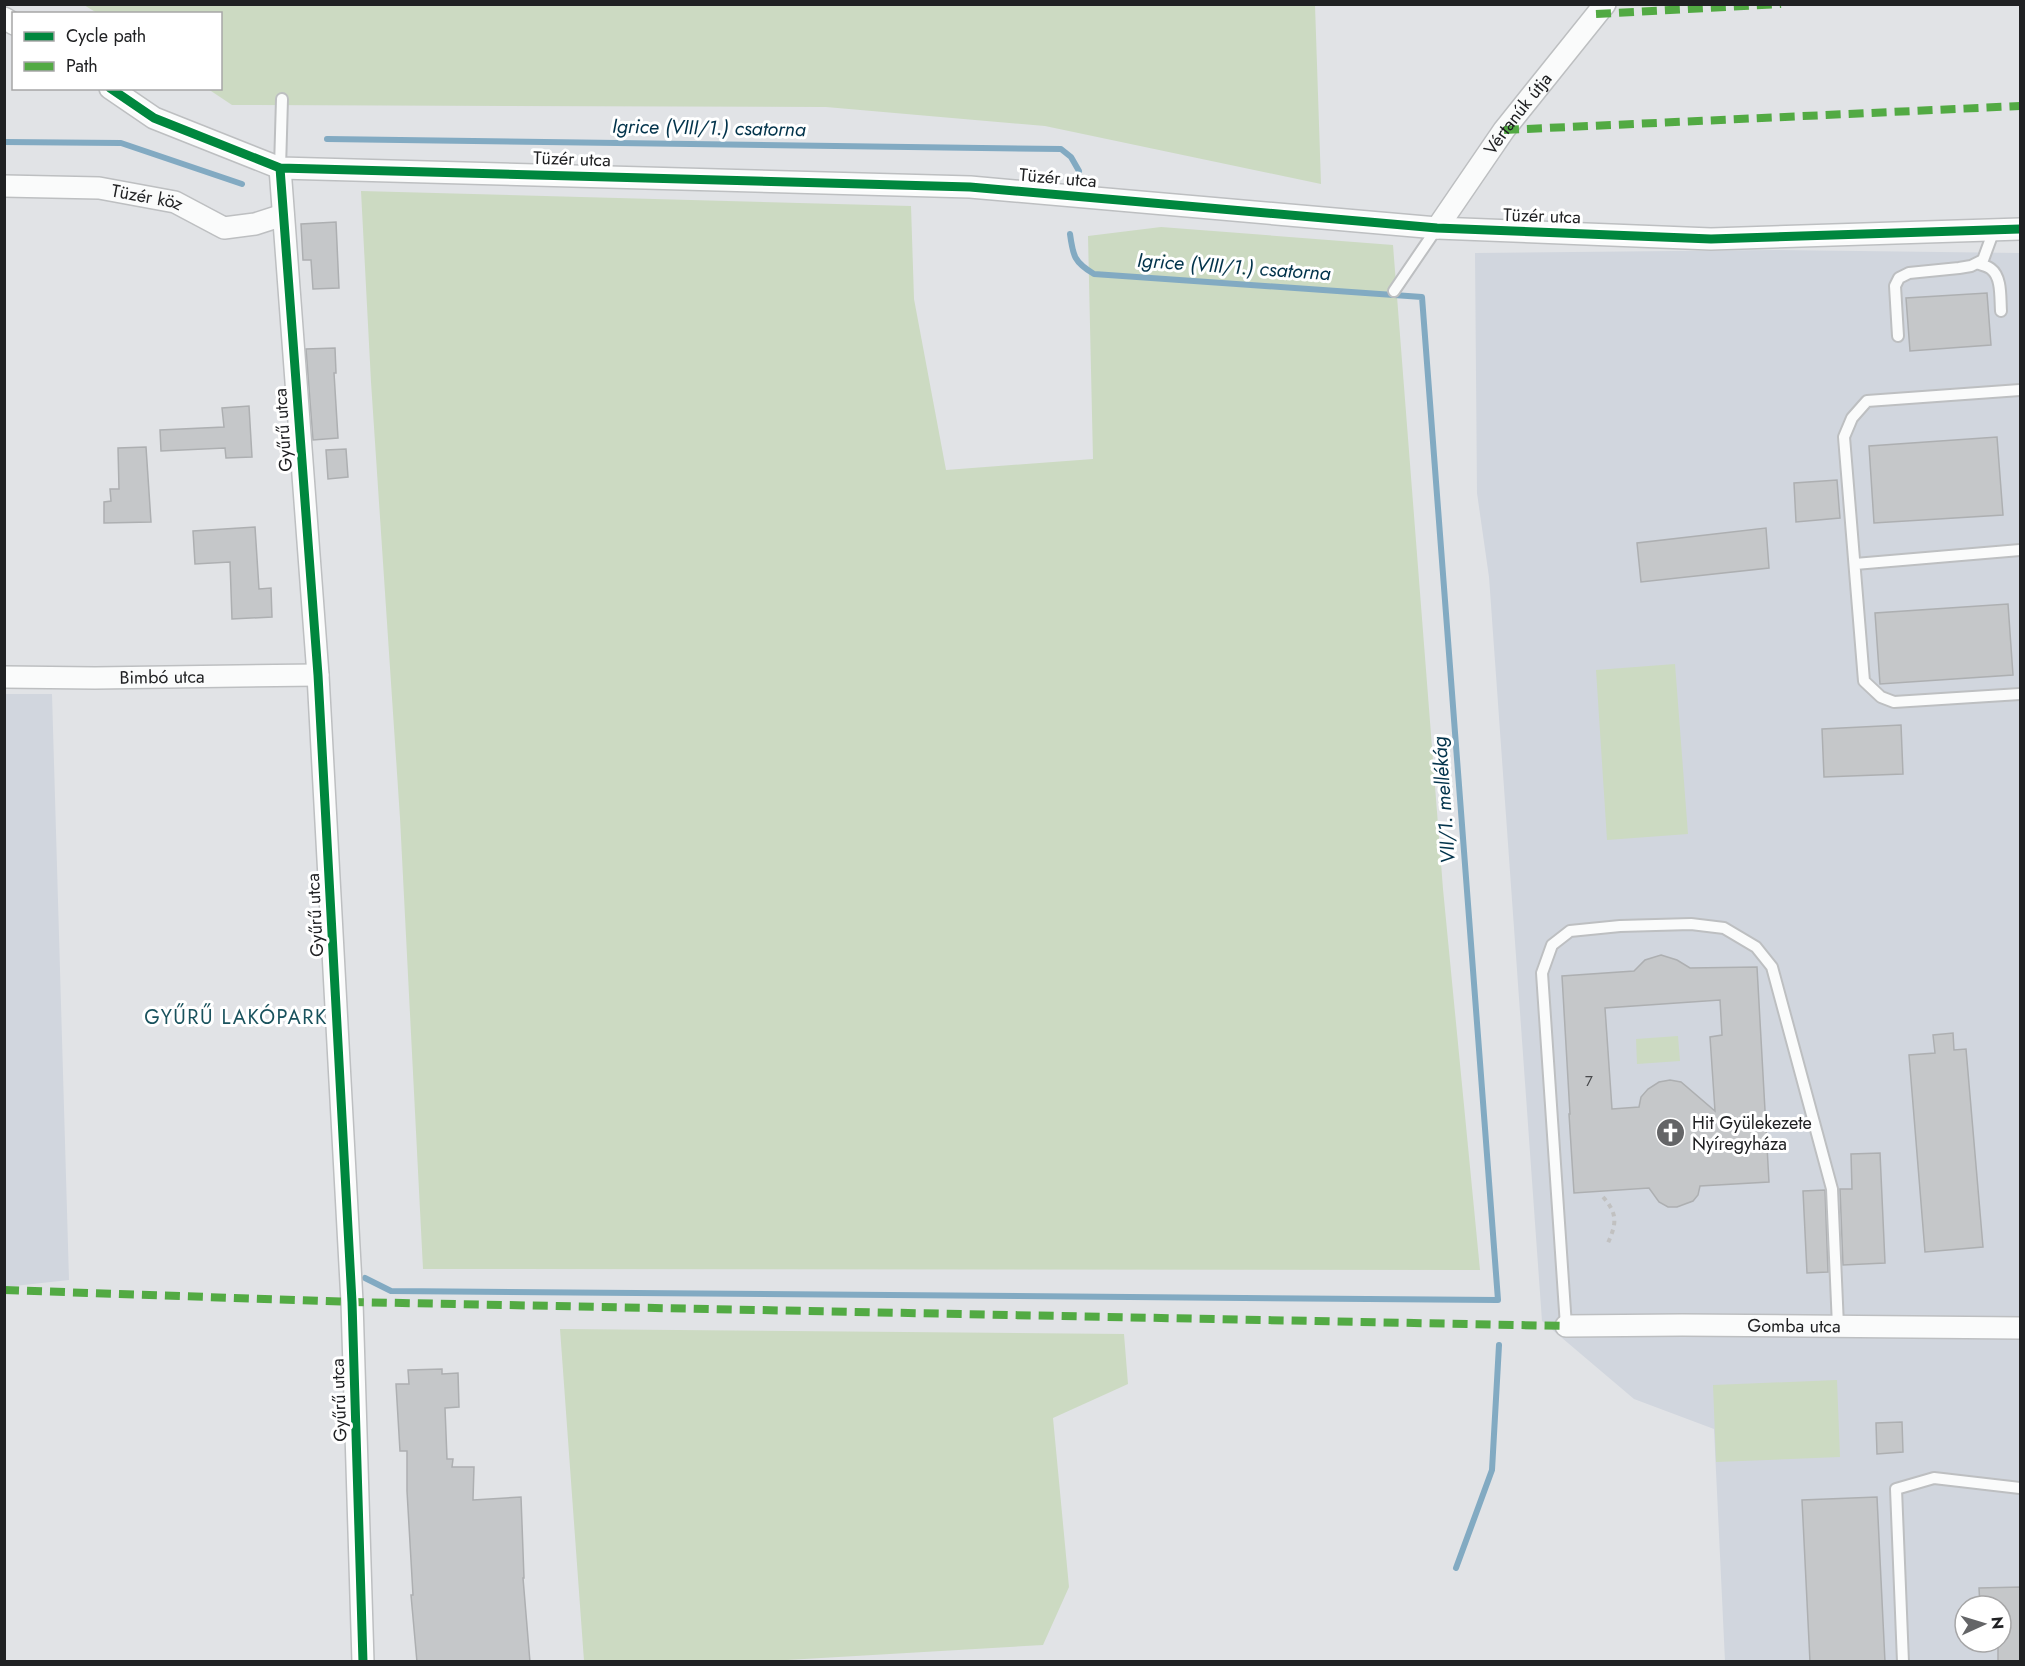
<svg xmlns="http://www.w3.org/2000/svg" width="2025" height="1666" font-family="Jost,sans-serif">
	<rect width="100%" height="100%" fill="#e1e3e6"/>
	<path fill="#d1d6de" fill-rule="evenodd" d="M1775,250L2020,253V1661H1725L1714,1429L1634,1399L1542,1321L1489,577L1477,493L1475,253ZM1965,1606H2001V1642H1965Z
		M4,694H52L69,1280L5,1287Z"/>
	<path fill="#ccdac2" d="M84,5H1315L1321,184L1045,126L826,107L232,105L208,89L220,88V14L97,13Z
		M361,191L911,206L914,299L946,470L1093,459L1088,236L1161,227L1393,245L1443,889L1480,1270L423,1269L400,818L371,382Z
		M1675,664L1688,834L1607,840L1596,670Z
		M1678,1036L1680,1061L1637,1064L1636,1039Z
		M560,1329L1124,1334L1128,1384L1053,1418L1069,1587L1043,1645L770,1661H584Z
		M1837,1380L1840,1457L1716,1462L1713,1385Z"/>
	<g fill="none" stroke-linecap="round" stroke-linejoin="round">
		<path stroke="#82aac2" stroke-width="6" d="M327,139L1061,149L1071,157L1079,171
			M4,142L121,143L242,184
			M365,1278L391,1291L1498,1300L1422,297L1094,274C1074,262 1073,256 1070,234
			M1456,1568L1492,1470L1499,1345"/>
	</g>
	<path fill="#c5c7c9" stroke="#adafb1" stroke-width="1.5" fill-rule="evenodd" d="M336,222L339,288L313,289L311,260H303L301,224Z
		M1987,293L1991,345L1910,351L1906,298Z
		M335,348L336,373H334L338,438L313,440L306,349Z
		M249,406L252,457L226,458L225,448L161,451L160,430L224,427L222,408Z
		M1997,437L2003,515L1874,523L1869,446Z
		M146,447L151,522L104,523V502L111,501L110,489H119L118,448Z
		M346,449L348,477L328,479L326,450Z
		M1837,480L1840,518L1796,522L1794,483Z
		M255,527L259,589L271,588L272,617L232,619L230,562L195,564L193,531Z
		M1766,528L1769,568L1641,582L1637,543Z
		M2008,604L2013,675L1880,684L1875,613Z
		M1901,725L1903,774L1824,777L1822,729Z
		M1661,955L1677,960L1690,968L1757,967L1769,1182L1700,1186L1698,1195L1693,1201L1677,1207H1668L1659,1202L1649,1188L1574,1193L1569,1114H1570L1562,976L1634,971L1645,960ZM1720,1000L1722,1035L1710,1037L1715,1111L1681,1082L1670,1080L1659,1082L1648,1089L1641,1097L1639,1107L1612,1109L1605,1008Z
		M1953,1033L1954,1050L1966,1049L1983,1247L1925,1252L1909,1055L1935,1053L1933,1035Z
		M1880,1153L1885,1263L1843,1265L1840,1189H1852L1851,1154Z
		M1825,1190L1828,1272L1807,1273L1803,1191Z
		M442,1369V1374L458,1373L459,1407L445,1408L447,1459H453L452,1467H474L473,1500L521,1497L524,1578H523L530,1662H417L411,1595H413L407,1491V1451H400L396,1384H409L408,1370Z
		M1902,1422L1903,1452L1877,1454L1876,1423Z
		M1877,1497L1885,1662H1810L1802,1500Z
		M2020,1587V1662H1998V1642H2001V1606H1980L1979,1588Z"/>
	<g fill="none" stroke-linecap="round" stroke-linejoin="round">
		<defs>
			<path id="service" d="M280,168L282,99
				M1977,263C1981,265 1988,266 1991,269C2002,277 2000,298 2001,311
				M1394,291L1437,228
				M1898,336L1895,286L1899,278L1909,273L1959,268L1971,266L1983,260L1994,230
				M2020,390L1867,401L1852,418L1844,437L1864,681L1881,697L1894,702L2020,694
				M1855,564L2020,550
				M1566,1326L1542,973L1552,945L1570,931L1620,926L1691,924L1724,928L1756,947L1772,967L1832,1189L1838,1326
				M1903,1662L1896,1489L1934,1478L2020,1488"/>
			<g id="minor">
				<path d="M4,18L14,24"/>
				<path d="M110,88L154,118L280,168L970,187L1437,228L1711,239L2020,229"/>
				<path d="M280,168L318,675L352,1302L363,1662"/>
				<path id="s1" d="M4,186L99,188L175,202L224,228L255,224L283,215"/>
				<path id="s2" d="M1437,228L1504,130L1605,4"/>
				<path id="s3" d="M4,677L95,678L318,675"/>
				<path id="s4" d="M1566,1326L1682,1325L2020,1328"/>
			</g>
		</defs>
		<use href="#service" stroke="#bdbfc1" stroke-width="14"/>
		<use href="#minor" stroke="#bdbfc1" stroke-width="24"/>
		<path stroke="#c1c1c1" stroke-width="4" stroke-dasharray="4.5 4.5" stroke-linecap="butt" d="M1603,1197C1619,1215 1616,1225 1607,1245"/>
		<use href="#service" stroke="#fafbfb" stroke-width="10"/>
		<use href="#minor" stroke="#fafbfb" stroke-width="21"/>
		<path stroke="#52aa43" stroke-width="8" stroke-dasharray="15 8" stroke-linecap="butt" d="M1596,14L1781,4
			M1504,130L2020,106
			M4,1290L352,1302L1566,1326"/>
		<defs>
			<path id="cycleway" d="M110,88L154,118L280,168L970,187L1437,228L1711,239L2020,229
				M280,168L318,675L352,1302L363,1662"/>
		</defs>
		<use href="#cycleway" stroke="#fff" stroke-width="13"/>
		<use href="#cycleway" stroke="#00873e" stroke-width="9"/>
	</g>
	<defs>
		<symbol id="church-disc" viewBox="-11 -11 22 22"><circle r="9.5" fill="#646567" stroke="#fff"/><path d="M-1.2-6h2.4v3.5h3.3v2.4h-3.3V6h-2.4V-.1h-3.3v-2.4h3.3Z" fill="#fff"/></symbol>
	</defs>
	<g fill-rule="evenodd">
		<use href="#church-disc" x="1654" y="1116" width="33" height="33"/>
	</g>
	<g text-anchor="middle" dominant-baseline="central" stroke-width="6" stroke-linejoin="round" paint-order="stroke">
		<g font-size="15" fill="#494a4c">
			<text x="1589" y="1081">7</text>
		</g>
		<g font-size="18" fill="#202123" stroke="#fff">
			<text stroke="none"><textPath href="#s2" startOffset="140">Vértanúk útja</textPath></text>
			<text transform="translate(572 159) rotate(2)">Tüzér utca</text>
			<text transform="translate(1058 178) rotate(5)">Tüzér utca</text>
			<text stroke="none"><textPath href="#s1" startOffset="144">Tüzér köz</textPath></text>
			<text transform="translate(1542 216) rotate(2)">Tüzér utca</text>
			<text transform="translate(283 430) rotate(-94)">Gyűrű utca</text>
			<text stroke="none"><textPath href="#s3" startOffset="158">Bimbó utca</textPath></text>
			<text transform="translate(315 915) rotate(-93)">Gyűrű utca</text>
			<text stroke="none"><textPath href="#s4" startOffset="228">Gomba utca</textPath></text>
			<text transform="translate(339 1400) rotate(-92)">Gyűrű utca</text>
		</g>
		<g font-size="18" fill="#202123" stroke="#fff" text-anchor="start">
			<text x="1692" y="1123">Hit Gyülekezete<tspan x="1692" dy="21">Nyíregyháza</tspan></text>
		</g>
		<g font-size="20" font-style="italic" fill="#02334b" stroke="#fff">
			<text transform="translate(709 128) rotate(1)">Igrice (VIII/1.) csatorna</text>
			<text transform="translate(1234 267) rotate(4)">Igrice (VIII/1.) csatorna</text>
			<text transform="translate(1444 800) rotate(-94)">VII/1. mellékág</text>
		</g>
		<g font-size="20" letter-spacing="1.5" fill="#19525d" stroke="#fff">
			<text x="236" y="1017">GYŰRŰ LAKÓPARK</text>
		</g>
	</g>
	<rect width="2025" height="1666" fill="none" stroke="#202123" stroke-width="12"/>
	<rect x="12" y="12" width="210" height="78" fill="#ffffff" stroke="#a6a6a7" stroke-width="1.5"/>
	<rect x="24" y="32" width="30" height="9" fill="#00873e" stroke="#a6a6a7" stroke-width="1.5"/>
	<text x="66" y="42" font-size="18" fill="#202123">Cycle path</text>
	<rect x="24" y="62" width="30" height="9" fill="#52aa43" stroke="#a6a6a7" stroke-width="1.5"/>
	<text x="66" y="72" font-size="18" fill="#202123">Path</text>
	<g transform="translate(1983 1624) rotate(86)"><circle r="28" fill="#ffffff" stroke="#a6a6a7" stroke-width="1.5"/>
	<path d="M0-4.5L10 22L0 15L-10 22Z" fill="#646567"/>
	<text y="-9" font-size="16" font-weight="bold" text-anchor="middle" fill="#202123">N</text>
	</g>
</svg>
